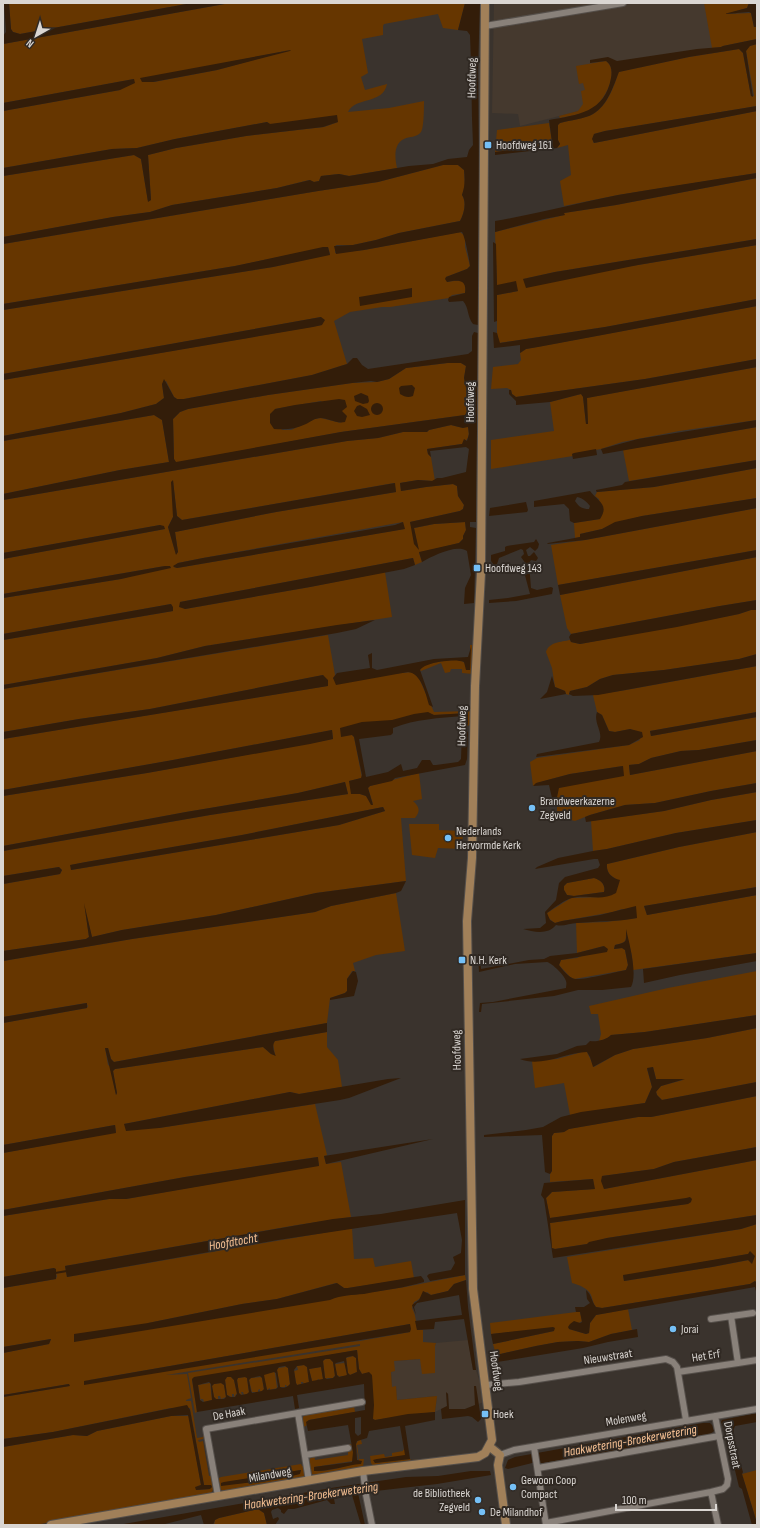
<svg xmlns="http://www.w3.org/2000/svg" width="760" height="1528" font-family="'Sofia Sans Condensed',sans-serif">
	<rect width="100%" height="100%" fill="#3a332d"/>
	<path fill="#45392e" d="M494,3H712L721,49L591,108L520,126L518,114L492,113Z
		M468,1340L473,1370H476L481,1386L484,1402L465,1409L450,1410L449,1409L448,1393H446L447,1406L435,1412L437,1396L397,1400L396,1387H392L391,1372L394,1361L421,1359L435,1373V1346L436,1343Z"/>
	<path fill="#663600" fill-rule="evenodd" d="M9,3H192L20,34L13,32L11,29Z
		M230,3H465L458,30L443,28L438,14L384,24L383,26V35L362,39L368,73L361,77L365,90L387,84C383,105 356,96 348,112L389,108L424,101C424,107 424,128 421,132C416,138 410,136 404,139C393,144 395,159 397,168L349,176L339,174L321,176L319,181L314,182L309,180L277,188L172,205L150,212L113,217L3,237V176L134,155L141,159L148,201L151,200L148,155L176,148L246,136L324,127L338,122L270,124L267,122L175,139L137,148L112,149L3,168V111L120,90L134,79L3,103V44ZM290,50L217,70L154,82L147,81L230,62Z
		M704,3H749L747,8L727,14L751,13L754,27H757V39L723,46L721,47L712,48Z
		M757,44V106L605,131L594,134L593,142L594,143L757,111V122L756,121L757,173L618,195L564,206L560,181L571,175L568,145L557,148L560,144L558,140V125L560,123C570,120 584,119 593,114C607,106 615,86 618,72L689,57L739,49L743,53L751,96H754L746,51L749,46Z
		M606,61C621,72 603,103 591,110C582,114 570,116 560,118L559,116L578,111L583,104L581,91L585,90L583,83L579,84L576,66Z
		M549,123L552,142L550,145L495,152L497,130Z
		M443,165H458L464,170L465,187L462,195C467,203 464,214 460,221L399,233L376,240L353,245H336L335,253L364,250L460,232L465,236V247L470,266L467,269L446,277L447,282C458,280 468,278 465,293L452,295L449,298L390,307H382L350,312L334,321L347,364L312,375L184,399H177L174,397L166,381L162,384L164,398L156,404L121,413L3,436V380L322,325L321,317L3,374V310L273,267L330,254L328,247L235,266L3,304V244L318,191L378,182Z
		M757,178V239L555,272L523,279L638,265L757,245V299L605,327L499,343L497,333V295L518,291L497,285L495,232L564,215V213L616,205Z
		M757,306V359L645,379L516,397L512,394L511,390L507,388L491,389L493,367L518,364L521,360L520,353L526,349Z
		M448,363H461L466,366L464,378L470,407L465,415L341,432L176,463L174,459L173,419L180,412L188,409L268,395L352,383L377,382L389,379L406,368ZM321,401L341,423L321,418L315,419L291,430H282L275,409Z
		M757,367V420L679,431L622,442L601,449L572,454L573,456L491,469V440L554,431L550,402L581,394L583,396L586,424H588L586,398Z
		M154,415L162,420L169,462L120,470L3,494V441Z
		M451,425L463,428L468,426C469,434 470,439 462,444L427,449L428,454L431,457L435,481L418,480L400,483L401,491L426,487L453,484L457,486L458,496L464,505L463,509L460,511L410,522L418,549L414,528L434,524L465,522L466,530L463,536V539L459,543L419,553L422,562L415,565L413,558L180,602L185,609L310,587L385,572L392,617L205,646L157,658L3,685V640L173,611L171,604L3,634V598L121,579L165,566L3,594V559L165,529L160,525L3,553V500L347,441L378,438L403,432H427L429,430ZM173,481L177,516L182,520L394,483L396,492L276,512L175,532L178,552L176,554L168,527L173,517ZM403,522L404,529L177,568L174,567L178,563L203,558Z
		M757,427V460L629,481L623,450Z
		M757,468V498L642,516L613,524L602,529L580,534V537L575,538L574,523L600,519L601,516L599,499L595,496L597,492L654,487Z
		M757,508V550L558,585L551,545L585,540Z
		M757,557V600L720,606L571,634L567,628L560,595Z
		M751,610H757V654L739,659L664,670L613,675L600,679L587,687L570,691L569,694V695L566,694L565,691L555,687L552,668L546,652C549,642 561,642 570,640L571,642L580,644L739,614Z
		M328,635L335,675L333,679L413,672L418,676L434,712L470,711V725L467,726L468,713L434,715L431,714L352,735L354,737L362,778L349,781L360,794L366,796L373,804L368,788L370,786C387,782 402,777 419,773L422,799L413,801C419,806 421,811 415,818H401L406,881L316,893L216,915L122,930L92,937L85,909L89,937L86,939L3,951V884L60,874L62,870L59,867L3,876V851L210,815L348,794L345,782L298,793L186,812L3,846V796L147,773L333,739L332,730L173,760L3,790V739L327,686L323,675L150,709L79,719L3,732V689ZM383,807L385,811L339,825L71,870V865L86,862L242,835Z
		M470,645H474L473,674L462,673V669H451L450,672L445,673L441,663L421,671L420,670L423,666C430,663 455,658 461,661C465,662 468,667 470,670Z
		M757,666V712L650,731L651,736L757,717V740L699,750L681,751L651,758L639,764L629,765L630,775L757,751V783L711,791L655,803L625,805L590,815L575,821L563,818L557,811V797L558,788L571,785L623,766L570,774L537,783L533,786L530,762L537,758L629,745L640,740L631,729L615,732L609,731L602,715L597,712L593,695L626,690Z
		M757,792V820L676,833L607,849L593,851L591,821L664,811L711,800Z
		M409,824H439V830L463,831L462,849L438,848L435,858L412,855Z
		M757,832V887L644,906L647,915L757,895V953L633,970L632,956L626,932C626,943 626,942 615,945L614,949L622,948L625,950L628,965L626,970L574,979L570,977L559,965L561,960L577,958L604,946L577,953L576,923L606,922L637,918L622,909L613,912L562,921L555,923C551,920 547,918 547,913L571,898L603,897L616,879C610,876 606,871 607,864L679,847Z
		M594,878C601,880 606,885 604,892L574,896L567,895L564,890V886L567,883Z
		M396,893L405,951L376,955L353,963L355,971H352L347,979V991L345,993L330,998L327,1023L114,1062L111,1059L108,1048H105L108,1065L110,1066L116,1095L117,1093L113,1071L115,1069L263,1047L271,1054L275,1055L273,1044L275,1041L327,1032V1047L338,1060L342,1087L299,1094L290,1092L124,1124L159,1128L315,1104L327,1155L324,1156L326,1164L341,1162L351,1217L297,1225L65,1266L67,1277L352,1228L354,1259L373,1258L375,1267L411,1261L414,1278L348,1288H344L336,1283L277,1299L242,1304L148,1323L340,1296L359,1294L405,1287L465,1275L466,1280L454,1284L448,1291L431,1295L427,1292C422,1296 419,1300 414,1302L412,1308C416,1315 416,1322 417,1330H423V1342L436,1343L435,1346V1373L422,1374L420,1359L394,1361L395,1371L391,1372L392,1387L396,1386L397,1400L437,1396L435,1412L375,1420L373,1419L372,1379L366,1373L362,1374L359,1369L357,1350L192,1380L197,1412L195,1413L188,1373L360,1346V1344L166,1375L187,1374L191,1398L186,1400V1401H191L197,1438L203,1437V1435H205L203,1439L198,1440L199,1442L203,1441L209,1476H212C213,1483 216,1489 210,1494L35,1525H3V1447L73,1435L87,1436L97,1431L171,1416H189L201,1485L198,1486L197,1490L210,1489V1485H204L190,1408H171L53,1432L3,1439V1397L69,1386V1384L3,1395V1353L49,1344L51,1339L3,1347V1288L56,1279L57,1276L54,1268L3,1277V1216L109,1199H126L319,1165L317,1157L185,1177L3,1210V1153L116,1132L115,1125L3,1145V1023L87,1008L88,1006L86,1003L3,1017V961L132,939L315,912L331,906ZM410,1324V1332L360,1341L340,1343L84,1381Z
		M757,971V1015L645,1032L611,1035L608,1038L599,1041L601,1034L598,1014H591L589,1006L668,988Z
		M757,1028V1082L662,1100L657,1095L656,1091L661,1086L683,1080L656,1079L653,1067L647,1069L652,1087L645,1103L570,1115L564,1083L535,1088L532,1061L557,1059L582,1052H587L594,1067L615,1055L633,1049L707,1038Z
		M757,1096V1147L674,1162L654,1169L602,1176L604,1189L757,1160V1215L607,1238L587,1244L555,1249L552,1248L550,1223L687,1204L691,1202L550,1218L546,1198L552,1192L594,1189L593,1179L550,1182V1174L552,1171V1136L554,1133L564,1132L568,1129L638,1117H651Z
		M757,1224V1283L755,1281L750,1284L602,1308L596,1307C593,1303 593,1300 591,1295C588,1288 579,1285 572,1283L567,1257L741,1229ZM748,1254L749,1260L712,1267L624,1281L623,1276Z
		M628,1309L632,1330L611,1334L589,1342L578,1341L558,1342L536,1346L496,1355L493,1344L554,1331H523L491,1334L490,1323L576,1312H580L582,1321L569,1329L586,1334L589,1333L590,1323L596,1315Z
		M353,1356L356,1358L357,1372L350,1375L348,1373L346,1358Z
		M329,1358L333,1362L335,1375L333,1378H327V1379L325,1378L323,1361L324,1360Z
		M344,1361L347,1374L346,1376H341L340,1377L337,1375L335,1365L336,1363V1364L344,1363Z
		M304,1365L307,1367L309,1382L304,1384L303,1382H301V1384L297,1385L296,1383L294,1371L298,1370L297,1366Z
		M285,1366L288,1368L290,1384L287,1387L286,1385H285V1387H280L277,1370L279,1367V1368L285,1367Z
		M321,1367L323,1379L319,1381V1379L317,1380V1381H312L309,1369Z
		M274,1372L275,1373L277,1388L270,1390V1388L267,1390L263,1375L265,1373Z
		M227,1377H231L234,1380L237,1393L234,1397V1394H232V1397L227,1395L225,1380Z
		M245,1377L247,1378L249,1393L244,1395L243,1392H241L242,1395L239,1393L237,1381L238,1378Z
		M261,1377L262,1378L264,1390L260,1392V1389L258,1390V1392H252L249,1380L251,1378Z
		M210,1383L212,1400L204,1402L203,1399H201V1402L198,1385Z
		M221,1383L224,1385L226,1397L221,1399L220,1396H218V1400H217L214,1397L212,1386L214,1384Z
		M354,1406L355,1412L309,1420L306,1426L303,1427V1417L305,1415Z
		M361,1440L362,1444L357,1445L359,1459H364L363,1467L315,1475L312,1474L309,1461L311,1457L314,1455L315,1460L348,1455V1451L350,1450L349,1444H351L353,1452V1461L314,1467V1471C326,1472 348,1467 359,1461L356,1444L358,1441Z
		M405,1449V1456L374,1460L375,1463L410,1459L411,1460L446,1458L374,1467L371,1463L370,1456L384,1454L385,1457L392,1456V1453L403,1451V1450Z
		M301,1464L302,1466H305L306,1474L302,1478L223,1491L219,1488L217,1479L221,1477ZM301,1470L299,1474C273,1479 248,1485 221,1483Z
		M757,1470V1523L742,1474Z
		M258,1509L264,1513L267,1525H214L215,1520L219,1518Z"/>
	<path fill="#331d09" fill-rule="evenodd" d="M4,3H9L11,29L13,32L20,34L192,3H230L3,44V36L6,32Z
		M465,3H480L478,69L479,179L478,325L473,324C467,317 469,307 463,301L449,302L448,300L449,297L465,293C467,279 458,280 447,282L445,279L446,277L467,269L470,266C469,258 465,237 462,232L364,250L336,254L334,246L353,245L376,240L399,233L460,221C464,214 467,202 462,195C465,186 465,179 464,170L458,165H443L378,182L318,191L3,244V237L113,217L150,212L172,205L277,188L310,180L314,182L319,181L321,176L339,174L349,176L409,166L433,164L448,159L467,157L469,150L473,145C471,108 472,72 470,35L467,31L458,30Z
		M749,3H757V27H754L751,13L749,12L724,14L747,8Z
		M757,39V44L750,46L746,51L753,97L751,96L743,53L739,49L689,57L619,72C613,87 608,105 593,114C585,119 570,120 560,123L558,125V140L560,144L557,148L495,155V152L550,145L552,142L549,120C578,115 605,112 611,78C612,72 612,65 606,61L590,63V60L608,57L617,61L697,49L721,47L723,46Z
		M291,50L290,51L217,70L153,82H142L140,78Z
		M134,79L135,83L120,90L3,111V103Z
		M757,106V111L594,143L592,139L594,134L605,131Z
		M337,115L338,122L323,127L246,136L176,148L148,155L151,200L148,202L141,159L134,155L3,176V168L112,149L137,148L175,139L267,122L270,124Z
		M757,173V178L616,205L564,213L565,215L544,219L495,232V221C537,214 577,203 618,195C664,187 711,180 757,173Z
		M757,239V245L638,265L526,288L523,279L555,272Z
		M493,242L496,244L497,285L516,281L518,291L497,295V321L494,322Z
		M323,247H328L330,255L273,267L3,310V304L235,266Z
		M412,288V297L360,306L359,297Z
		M757,299V306L538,347L526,349L520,353V345L494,348L493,332L497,333L500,343L605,327Z
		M321,317L325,320L322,325L313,327L3,380V374Z
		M474,332L478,333L476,522H470V527L476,528L474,603L464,604L465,588L471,575L467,551C456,544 433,556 422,562L419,552L459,543L463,539V536L466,530L465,522L434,524L414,528L419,550L414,544L410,522L460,511L463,509L464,505L458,496L457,486L453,484L426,487L401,491L400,483L418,480L432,481L437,478H442L466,472L469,449L466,447L430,451L431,457L428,454L427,449L462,444L464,439L467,441L469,434L468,427L463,428L451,425L429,430L427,432H403L378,438L347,441L3,500V494L120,470L169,462L162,420L154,415L3,441V436L121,413L156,404L164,398L162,384L164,379L174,397L177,399H184L312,375L347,364L353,358H357L362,365L368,369L468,354L472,351V336ZM447,363H461L466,366L464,378L470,407L465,415L341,432L176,462L174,459L173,419L180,412L188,409L268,395L352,383L371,381L377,382L389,379L406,368Z
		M757,359V367L587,398L588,424H586L583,397L581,394L550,402L516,405V401L509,394V390H511L512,394L516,397L645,379Z
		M412,385L415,388L413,396C408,398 405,397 400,394L399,388L401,386Z
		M361,393L368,396L369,401L368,403L363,404L355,401L354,396Z
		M339,399L345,400L347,407L342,411L347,416L345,422C336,424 329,418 320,418C315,418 310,422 306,424C295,429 286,430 274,429L270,423V414L275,409L295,405Z
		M371 409a6 6 0 1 1 12 0a6 6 0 1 1-12 0Z
		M360,405L367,409L370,415L362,417L357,416L354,411L357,406Z
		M757,420V427L603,454L601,449L638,439Z
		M596,449L597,455L573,459L572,454L574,453Z
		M757,460V468L654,487L597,492L596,491V490L622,485L625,482Z
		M173,480L177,516L182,520L395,483L396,492L276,512L175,532L178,552L176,555L168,527L173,517L171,482Z
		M590,491C597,501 610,504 600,519L574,523L570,521L569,509L564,504L534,507V501ZM577,497C583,498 587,502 590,506L589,509C582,509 579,507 575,501Z
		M757,498V508L585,540L547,544L548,543L580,537V534L602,529L615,522L642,516Z
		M526,502L528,510L527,512L489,516L490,508Z
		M403,522L405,529L177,568L174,567L173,566L178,563L203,558L395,525Z
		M160,525L164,526L165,529L3,559V553Z
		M536,539L539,544L538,548L535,551L530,547L526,550L528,556H530L534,552L538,558L536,561L531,560L529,563L531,588L537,590L551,587L553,588L552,594L516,601L489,603V600L508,598L530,594L523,568L526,564L521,557L524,554L523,550L521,549L499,558L497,564L494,565L491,561V555L505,551V547L507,546L534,542Z
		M757,550V557L560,595L558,585Z
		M413,558L415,565L404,569L310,587L185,609L179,607L180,602Z
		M165,566H170L171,568L121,579L3,598V594Z
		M757,600V610H751L739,614L677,627L580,644L571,642L569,637L571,634L720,606Z
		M171,604L173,607V611L3,640V634Z
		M375,620L356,629L337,633L3,689V685L157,658L205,646L337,625Z
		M471,647L470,670H466L464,662C456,658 425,662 420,670L433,707L429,705C426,694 421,673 408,672L336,685L333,678L337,673L370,668L368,655L372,653V668L377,670L434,659L468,657Z
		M757,654V666L598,695L573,696L569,694L570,691L587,687L600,679L613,675L664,670L739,659Z
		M323,675L328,680V686L3,739V732L79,719L150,709Z
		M552,676L555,687L565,691L566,694L540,699L547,692Z
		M428,712L434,715L468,713V724L467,725L463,724V716C439,718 416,719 393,728V733L391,735L359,739L366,777L388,772L401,764L403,771L417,768L422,760H430L433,765H436L458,762L461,759L462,732L466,731L468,732L467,759L465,765L395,778L392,781L370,786L368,788L373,805H371L366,796L360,794H351L349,781L361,778L362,775L354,737L352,735L341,737L340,728L362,722L392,720L414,714Z
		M597,712L602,715L609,731L615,732L630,729L642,732L643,737L629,745L536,757L537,754L599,742C604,732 593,723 597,712Z
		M757,712V717L651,736L650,731Z
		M332,730L333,739L310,744L147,773L3,796V790L173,760Z
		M757,740V751L630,775L629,765L639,764L651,758L681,751L699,750Z
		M623,766L624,776L559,788L557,797L552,798L549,785L533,786L536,783L570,774Z
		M345,782L348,794L210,815L3,851V846L186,812L298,793Z
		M757,783V792L711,800L664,811L586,822L585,817L590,815L625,805L655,803L711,791Z
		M383,807L385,811L339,825L71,870L70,865L86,862L242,835Z
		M757,820V832L679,847L607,864C606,873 612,878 620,880L616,893C601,902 587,894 572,898C564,900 554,908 547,913L550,920L555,923L562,921L600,915L636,906L637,918C617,922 598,921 577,923C570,923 563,927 556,925C548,935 534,932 523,929L540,928L546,923L545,912L556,900L559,883L565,877L598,868L600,865L598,859H594L535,869L537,867L558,858L593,851L607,849L676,833ZM594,878C601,880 606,885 604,892L574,896L567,895L564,890V886L567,883Z
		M59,867L62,870L60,874L3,884V876Z
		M406,881L401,891L396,893L331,906L315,912L132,939L3,961V951L86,939L89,937L84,903L92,937L122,930L216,915L316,893Z
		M757,887V895L647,915L644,906Z
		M626,929C629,942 638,975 631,987L602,990H578L554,996L482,1004L481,1012H479L480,1003L493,1002L566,988C566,986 567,984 566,981C565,976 552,963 547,962L515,964L479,972L478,954H480L481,969L529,960L544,959L550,956L577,953L604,946L608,949L607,952L561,960L559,965C562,969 569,978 575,979C585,980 615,972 626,970L628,965L625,950L622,948L614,949L615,945C628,942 626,942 626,929Z
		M757,953V961L680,975L644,983L643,969Z
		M353,971L356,972L358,981L354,996L330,1000V998L345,993L347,991V979Z
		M87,1003V1008L3,1023V1017Z
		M757,1015V1028L707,1038L633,1049L615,1055L593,1067L590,1057L587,1052C567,1052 541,1068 520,1059L557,1054L577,1046L586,1045L590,1041C597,1042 606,1040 611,1035L645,1032Z
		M327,1023V1032L275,1041C272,1045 273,1051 276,1056L271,1054L263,1047L115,1069L113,1071L117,1093L116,1095L105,1048H108L111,1059L114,1062Z
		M653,1067L656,1079H685L661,1086L656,1092L657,1095L662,1100L757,1082V1096L651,1117H638L569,1129L564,1132L554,1133L552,1136V1171L550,1174L545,1172L542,1135L484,1137V1135L526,1130L543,1127L561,1117L581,1112L645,1103L652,1087L647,1068Z
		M401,1078L349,1098L340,1100L159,1128L126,1131L124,1124L290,1092L299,1094L388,1079Z
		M115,1125L116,1133L3,1153V1145Z
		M433,1139L326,1164L324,1156Z
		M757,1147V1160L604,1189L601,1181L602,1176L654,1169L674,1162Z
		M318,1157L319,1166L126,1199H109L3,1216V1210L185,1177Z
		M593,1179L595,1189L552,1192L546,1198L550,1218L686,1198L690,1197L692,1199L691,1202L688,1204L550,1223L552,1248L555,1249L587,1244L589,1242L607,1238L757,1215V1224L741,1229L553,1258L544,1199L541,1195L544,1183Z
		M465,1200V1275L430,1281L427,1276L429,1274L451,1270L455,1263L453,1257L461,1253L462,1240L457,1213L278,1240L67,1277L65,1266L333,1219L381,1214Z
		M750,1251L755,1256L752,1264L748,1260L712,1267L624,1281L623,1275L748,1254Z
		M54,1268L56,1269V1279L3,1288V1277Z
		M421,1276L424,1280V1282C404,1288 384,1290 364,1294C352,1295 342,1295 330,1300L74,1342V1334L148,1323L242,1304L277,1299L337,1283L344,1288H348Z
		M466,1280L468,1307L476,1370H473L464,1319L435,1322L434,1329L417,1330L415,1321L462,1315L459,1295L417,1303L414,1307L416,1315L412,1305L419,1300L423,1291L431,1295L448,1291L454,1284Z
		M755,1281L757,1283V1296L755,1287L596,1315L590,1323L589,1333L586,1334L569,1329L568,1327L570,1324L574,1321L580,1323L582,1322L580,1312H576L575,1307H584L590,1303L587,1299L586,1290C592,1295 591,1301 596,1307L602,1308L750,1284Z
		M410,1324L411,1329L410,1332L84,1385V1381Z
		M553,1327L555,1328L554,1331L493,1344L491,1334Z
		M637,1329L638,1337L608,1342L583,1348L497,1362L496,1355L536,1346L558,1342L578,1341L589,1342L611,1334Z
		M51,1339L49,1344L3,1353V1347Z
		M357,1350L359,1369L362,1374L369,1372L372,1375L374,1405L373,1419L375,1420L408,1414L435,1412V1420L405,1426L410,1459L375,1463L373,1460L377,1459L405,1455L400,1426L369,1431L367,1438L357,1441L356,1444L357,1460L362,1461L361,1464C346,1465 328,1472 314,1471V1467L352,1462L353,1452L348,1425L308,1431L306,1422L309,1420L365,1410L364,1384L297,1395L299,1408L295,1409L293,1396L197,1412L192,1379L194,1377ZM353,1356L356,1358L357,1372L350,1375L348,1373L346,1358L347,1357ZM330,1359L333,1362L335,1376L333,1378L327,1379L325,1378L323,1361L325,1359ZM344,1361L347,1375L339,1377L337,1375L335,1364L336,1363ZM304,1365L307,1367L309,1382L297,1385L296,1383L294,1370L297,1366ZM285,1366L288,1368L290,1384C288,1387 283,1389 280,1387L277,1370L279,1367ZM321,1367L323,1379L312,1381L309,1369ZM274,1372L276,1373L278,1387L276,1389L267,1390L264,1375ZM260,1376L262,1378L264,1389L262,1391L252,1393L251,1391L249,1380L251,1378ZM231,1377L234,1380L237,1394L235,1397H230L227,1395L225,1380L227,1377ZM245,1377L247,1378L249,1392L247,1394L241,1395L239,1393L237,1380L238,1378ZM209,1382L211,1384L212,1400L203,1402L200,1400L198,1385ZM221,1383L224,1385L226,1397L224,1399H216L214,1397L212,1386L214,1384ZM361,1417V1434L358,1436L355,1433V1418Z
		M69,1384L70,1386L3,1397V1395Z
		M474,1386H476L481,1419L478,1422L472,1417L468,1416L442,1419L441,1409L447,1406L446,1392L448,1394L449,1409H465L475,1405Z
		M187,1405L190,1410L204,1485H211L212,1487L210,1489L196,1490L195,1487L201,1485L188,1415L171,1416L97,1431L87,1436L73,1435L3,1447V1439L53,1432Z
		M757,1413V1422L735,1426C730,1436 740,1461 743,1472L742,1474L757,1523V1525H752L742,1489L739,1487L726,1433L721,1422L722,1420Z
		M703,1423H710L712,1425L714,1431L710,1434L543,1463H532L508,1469L505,1468L508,1460L515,1457Z
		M301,1470L300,1474L280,1479L221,1486V1483L224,1482Z
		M471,1471H490L491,1475L437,1484L358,1493L365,1525H361L352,1495L334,1499L335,1504H331L327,1500L294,1509H288L284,1514L281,1512V1510L278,1508L272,1510L271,1512L273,1519L278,1517L279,1519L275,1525H267L264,1513L258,1509L219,1518L215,1520L213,1525H204L201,1515L161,1525H118L331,1488L406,1477L438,1476Z"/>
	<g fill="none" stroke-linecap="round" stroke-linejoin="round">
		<path stroke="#331d09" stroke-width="2" d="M55,1273L67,1271"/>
		<defs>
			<path id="street" d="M485,26L623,3
				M711,1319L753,1313
				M738,1363L757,1360
				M678,1372L738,1363L731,1316
				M486,1385L519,1382L666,1359L673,1362L677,1367L686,1420
				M298,1413L362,1402
				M534,1447L546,1525
				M305,1455L348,1448
				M500,1455L514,1450L757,1409
				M538,1468L719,1436
				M363,1471L366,1495L372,1525
				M711,1492L718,1525
				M218,1496L206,1429L298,1413L309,1481
				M546,1523L711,1492L723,1489L727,1485L728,1479L715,1416"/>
			<path id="secondary" d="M490,1447L500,1455L498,1465L506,1525
				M51,1525L363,1471L478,1457L485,1453L492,1440L473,1289L467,921L472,858L475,686L481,573L485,3"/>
		</defs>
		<use href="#street" stroke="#554f4a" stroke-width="8"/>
		<use href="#secondary" stroke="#554f4a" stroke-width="10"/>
		<use href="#street" stroke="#89817a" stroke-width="6"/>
		<use href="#secondary" stroke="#a18059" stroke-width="8"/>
	</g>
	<g fill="#75c0f6" stroke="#302923" stroke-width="1.5">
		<rect x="484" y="141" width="8" height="8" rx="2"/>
		<rect x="473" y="564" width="8" height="8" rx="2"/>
		<circle cx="532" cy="808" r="4"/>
		<circle cx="448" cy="838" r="4"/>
		<rect x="458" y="956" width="8" height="8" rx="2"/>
		<circle cx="673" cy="1329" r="4"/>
		<rect x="481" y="1410" width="8" height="8" rx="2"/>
		<circle cx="513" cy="1487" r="4"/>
		<circle cx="478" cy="1500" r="4"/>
		<circle cx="482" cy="1512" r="4"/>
	</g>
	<g text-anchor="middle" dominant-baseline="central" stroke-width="4" stroke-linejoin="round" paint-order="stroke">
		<g font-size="12" fill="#dad6d2" stroke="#302923">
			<text transform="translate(472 78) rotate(-89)">Hoofdweg</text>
			<text transform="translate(470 402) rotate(-90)">Hoofdweg</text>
			<text transform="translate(462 726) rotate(-89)">Hoofdweg</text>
			<text transform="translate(457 1050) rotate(-91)">Hoofdweg</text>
			<text transform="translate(706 1356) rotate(-9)">Het Erf</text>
			<text transform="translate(608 1357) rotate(-9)">Nieuwstraat</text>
			<text transform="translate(496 1371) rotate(82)">Hoofdweg</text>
			<text transform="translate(229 1414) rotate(-11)">De Haak</text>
			<text transform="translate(626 1419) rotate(-10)">Molenweg</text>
			<text transform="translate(732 1445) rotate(79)">Dorpsstraat</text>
			<text transform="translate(270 1475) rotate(-10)">Milandweg</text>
		</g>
		<g font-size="12" fill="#dad6d2" stroke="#302923" text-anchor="start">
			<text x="496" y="145">Hoofdweg 161</text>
			<text x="485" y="568">Hoofdweg 143</text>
			<text x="540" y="801">Brandweerkazerne<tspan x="540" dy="14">Zegveld</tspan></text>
			<text x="456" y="831">Nederlands<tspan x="456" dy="14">Hervormde Kerk</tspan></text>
			<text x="470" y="960">N.H. Kerk</text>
			<text x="681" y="1329">Jorai</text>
			<text x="493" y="1414">Hoek</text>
			<text x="521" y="1480">Gewoon Coop<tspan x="521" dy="14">Compact</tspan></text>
			<text x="470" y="1493" text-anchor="end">de Bibliotheek<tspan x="470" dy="14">Zegveld</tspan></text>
			<text x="490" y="1512">De Milandhof</text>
		</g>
		<g font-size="13" font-style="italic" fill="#f8c294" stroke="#302923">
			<text transform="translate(233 1242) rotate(-10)">Hoofdtocht</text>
			<text transform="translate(630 1441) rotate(-10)">Haakwetering-Broekerwetering</text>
			<text transform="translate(311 1496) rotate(-8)">Haakwetering-Broekerwetering</text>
		</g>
	</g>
	<rect width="760" height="1528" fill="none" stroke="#dad6d2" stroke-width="8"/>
	<g transform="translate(36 36) rotate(219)" stroke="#302923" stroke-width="3" paint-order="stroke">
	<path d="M0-3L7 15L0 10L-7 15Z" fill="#dad6d2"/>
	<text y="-6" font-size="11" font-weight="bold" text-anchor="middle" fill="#dad6d2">N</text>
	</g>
	<path d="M616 1504v6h100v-6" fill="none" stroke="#dad6d2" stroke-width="2"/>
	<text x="622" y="1504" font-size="12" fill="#dad6d2" stroke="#302923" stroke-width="3" paint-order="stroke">100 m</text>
</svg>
